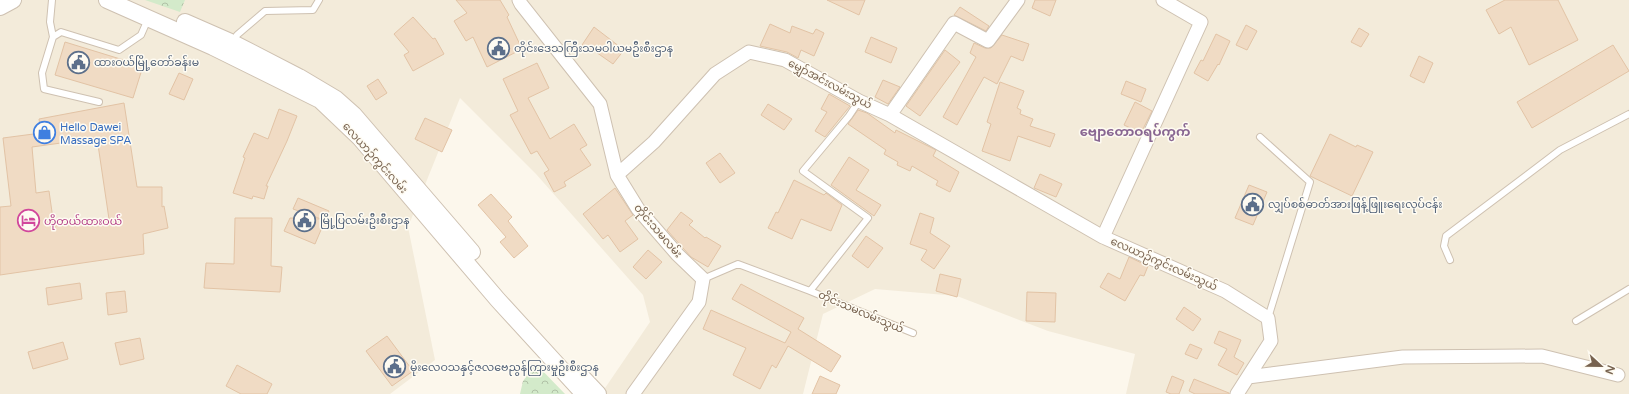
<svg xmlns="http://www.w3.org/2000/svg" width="1629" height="394" font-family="'Varela Round','Noto Sans Myanmar',sans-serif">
	<defs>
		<pattern id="park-crowns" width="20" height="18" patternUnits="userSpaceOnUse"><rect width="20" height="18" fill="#d3eaca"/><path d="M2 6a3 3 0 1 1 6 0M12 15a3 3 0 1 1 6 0" fill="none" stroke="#b0c1a6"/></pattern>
	</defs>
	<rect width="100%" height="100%" fill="#fcf7ec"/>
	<path fill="#f3ebda" d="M0,0H1629V394H1126L1135,354L1048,331L957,296L875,289L823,314L803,394H601L650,322L643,295L536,174L460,98L408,227L435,360L390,394H0Z"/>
	<path fill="url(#park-crowns)" d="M145,0H185L180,12Z
		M536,364L565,394H520L523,381Z"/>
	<path fill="#f0dbc4" stroke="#e2c3a5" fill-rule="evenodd" d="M456,0H500L509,15L507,17L522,49L487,67L473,37L466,41L454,21L467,13Z
		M827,0H865L859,15Z
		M1035,0H1056L1050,16L1032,8Z
		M1505,0H1558L1578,40L1529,65L1511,27L1499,34L1486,10Z
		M960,7L989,26L986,31L954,15Z
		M413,17L433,39L435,38L444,54L413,71L404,55L409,52L394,34Z
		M770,24L790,33L792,26L813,34L816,29L824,33L814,56L801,50L798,58L787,52L760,46Z
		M1246,25L1257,31L1247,50L1236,45Z
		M594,27L624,50L613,64L593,50L592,51L582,45Z
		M1359,28L1369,34L1361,47L1351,42Z
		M1216,34L1230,41L1219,65L1218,64L1208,81L1194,73L1201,60L1203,61Z
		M1002,35L1029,44L1023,61L1011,56L997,84L984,77L957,125L943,117L976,57L970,53L974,43L985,48H991Z
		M871,37L897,48L891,63L865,52Z
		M65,42L143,66L133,98L55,75Z
		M1613,45L1629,71L1532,128L1517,102Z
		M945,50L960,62L920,116L906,106Z
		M1419,56L1433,63L1424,83L1410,76Z
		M537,63L549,88L528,98L550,139L574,124L587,145L580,149L591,165L564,182L566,186L554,192L544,173L549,170L537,151L531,154L510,115L518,111L503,79Z
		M179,73L193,79L184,100L169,94Z
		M378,79L387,93L376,100L367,86Z
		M883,80L900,87L888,104L875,97Z
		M1126,81L1146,89L1141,102L1121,94Z
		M1000,82L1024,91L1017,108L1021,110L1020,114L1033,119L1030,126L1055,134L1050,147L1018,136L1010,161L982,151L991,124L987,122Z
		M829,94L850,106L825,137L815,131L827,112L821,109Z
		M1135,102L1152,111L1141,133L1124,125Z
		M124,103L137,187H162V207L164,206L168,228L143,234L144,254L0,275V207L11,206L3,138L41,133L39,119ZM97,138L109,219L54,226L49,191L36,193L32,147Z
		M768,104L792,119L784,130L761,115Z
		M279,109L297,116L287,141L266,186H268L264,199L253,196L252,199L233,193L245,158L243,157L254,133L268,139Z
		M858,110L867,113L895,133L896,130L936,150L933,156L959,172L950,192L936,185L938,181L912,166L910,171L897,165L898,162L884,154L886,150L848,124Z
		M425,118L452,130L442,152L415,139Z
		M1330,134L1356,147L1357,145L1373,152L1352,196L1310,176Z
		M720,153L735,173L720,183L706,163Z
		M849,157L869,170L856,190L881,205L874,216L831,185Z
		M1040,174L1062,184L1056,197L1034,188Z
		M794,180L824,195L826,193L842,205L831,231L801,219L792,239L768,228L776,212L778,213Z
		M1249,185L1267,192L1253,225L1235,218Z
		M615,188L633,215L625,221L638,239L620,252L608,235L603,239L583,214Z
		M491,194L512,217L508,221L528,246L514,258L500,242L506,237L478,205Z
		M298,198L329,211L315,244L284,231L290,218L321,219L293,209Z
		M681,212L693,221L689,225L705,238L706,237L721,246L708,267L691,257L667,230Z
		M920,213L934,218L930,233L950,246L934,269L921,260L927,250L910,244Z
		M235,218H272L271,266L282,267L280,292L204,288L206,263L234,264Z
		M866,236L883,248L868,268L852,256Z
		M648,250L662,262L646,279L633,267Z
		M1129,257L1148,266L1144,276L1140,275L1125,301L1100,287L1108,273L1120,279Z
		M940,274L961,279L957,297L936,291Z
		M80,283L82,299L48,305L46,288Z
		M741,284L804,318L798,329L841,356L831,372L788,346L776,368L772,365L760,389L733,375L746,348L703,329L711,310L785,343L791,332L732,299Z
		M125,291L127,312L108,315L106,293Z
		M1027,292L1056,293L1055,322L1026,321Z
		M1184,307L1201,319L1193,331L1176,319Z
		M1219,331L1241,340L1234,357L1244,363L1237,375L1218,365L1227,349L1214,343Z
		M387,336L413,371L392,386L366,351Z
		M140,338L144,359L120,365L115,343Z
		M63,342L68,359L33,369L28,352Z
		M1190,344L1202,349L1197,359L1185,354Z
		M237,365L272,384L267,394H241L226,386Z
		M820,376L840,385L836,394H812Z
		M1172,376L1184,381L1179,394H1171L1166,392Z
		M1194,379L1229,393V394H1195L1189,391Z"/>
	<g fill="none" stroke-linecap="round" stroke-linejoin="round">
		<defs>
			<path id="service" d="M52,0L50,22L53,37L42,73L44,89L99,102
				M53,37L61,32L119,50L141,35L148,19
				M234,42L237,35L265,11L313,10L319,0
				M1260,137L1310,182L1268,318
				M1450,260L1444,246L1446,236L1560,150L1629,114
				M703,279L738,264L810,291L868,218L803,171L849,116L859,101
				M810,291L913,333
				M1576,321L1629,289"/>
			<path id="minor" d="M519,0L521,4L600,104L617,175L638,209L677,254L703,279L699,302L633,394
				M1163,0L1201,22L1103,237L1225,291L1268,318L1271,341L1237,394
				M890,115L1103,237
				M617,175L654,142L715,74L749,52L785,60L859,101L890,115L954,23L988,41L1018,0
				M1248,377L1403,357L1542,356L1618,375"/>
			<path id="tertiary" d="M107,0L213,47L320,100L360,138L498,300L584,394
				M0,7L13,0
				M185,22L233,43L299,77L336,99L354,115L472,252
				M580,375L598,394"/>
		</defs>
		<use href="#service" stroke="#cec1b1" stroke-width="8"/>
		<use href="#minor" stroke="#cec1b1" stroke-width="15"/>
		<use href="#tertiary" stroke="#cec1b1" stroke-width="18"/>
		<use href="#service" stroke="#fff" stroke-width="6"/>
		<use href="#minor" stroke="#fff" stroke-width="13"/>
		<use href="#tertiary" stroke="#fff" stroke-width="16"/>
	</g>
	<defs>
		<symbol id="civic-ring" viewBox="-11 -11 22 22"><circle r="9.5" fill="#fefbf2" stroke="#5c6f8a" stroke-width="1.5"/><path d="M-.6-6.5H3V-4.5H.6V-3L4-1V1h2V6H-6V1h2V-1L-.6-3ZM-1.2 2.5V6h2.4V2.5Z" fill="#5c6f8a"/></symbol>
		<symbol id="shop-ring" viewBox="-11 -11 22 22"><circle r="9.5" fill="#fefbf2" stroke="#3f7fe0" stroke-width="1.5"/><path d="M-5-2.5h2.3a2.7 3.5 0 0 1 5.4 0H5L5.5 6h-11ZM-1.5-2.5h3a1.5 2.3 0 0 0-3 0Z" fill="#3f7fe0"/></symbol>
		<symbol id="hotel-ring" viewBox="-11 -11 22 22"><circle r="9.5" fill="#fefbf2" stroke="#d1479c" stroke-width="1.5"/><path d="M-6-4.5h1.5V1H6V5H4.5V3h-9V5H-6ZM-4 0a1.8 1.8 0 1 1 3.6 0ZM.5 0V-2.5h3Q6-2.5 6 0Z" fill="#d1479c"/></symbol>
	</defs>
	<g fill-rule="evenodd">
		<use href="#civic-ring" x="486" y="36" width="25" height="25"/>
		<use href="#civic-ring" x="66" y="50" width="25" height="25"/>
		<use href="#shop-ring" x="32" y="120" width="25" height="25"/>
		<use href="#civic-ring" x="1240" y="192" width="25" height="25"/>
		<use href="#civic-ring" x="292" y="208" width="25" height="25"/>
		<use href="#hotel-ring" x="16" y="208" width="25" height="25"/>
		<use href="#civic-ring" x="382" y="354" width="25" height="25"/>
	</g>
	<g text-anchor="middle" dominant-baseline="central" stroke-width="3" stroke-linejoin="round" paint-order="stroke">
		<g font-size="11" fill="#4e5e75" stroke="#fefbf2" text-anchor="start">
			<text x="514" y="48">တိုင်းဒေသကြီးသမဝါယမဦးစီးဌာန</text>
			<text x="94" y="62">ထားဝယ်မြို့တော်ခန်းမ</text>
			<text x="1268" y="204">လျှပ်စစ်ဓာတ်အားဖြန့်ဖြူးရေးလုပ်ငန်း</text>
			<text x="320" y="220">မြို့ပြလမ်းဦးစီးဌာန</text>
			<text x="410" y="367">မိုးလေဝသနှင့်ဇလဗေညွန်ကြားမှုဦးစီးဌာန</text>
		</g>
		<g font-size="11" fill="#77624f" stroke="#fefbf2">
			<text transform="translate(830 84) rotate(28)">မျှော်အင်းလမ်းသွယ်</text>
			<text transform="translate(375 158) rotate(48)">လေယာဉ်ကွင်းလမ်း</text>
			<text transform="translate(658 231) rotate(49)">တိုင်းသမလမ်း</text>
			<text transform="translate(1164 264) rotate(24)">လေယာဉ်ကွင်းလမ်းသွယ်</text>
			<text transform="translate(861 312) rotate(23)">တိုင်းသမလမ်းသွယ်</text>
		</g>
		<g font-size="11" fill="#366cbe" stroke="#fefbf2" text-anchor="start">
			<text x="60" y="127">Hello Dawei<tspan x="60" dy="13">Massage SPA</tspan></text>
		</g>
		<g font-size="11" fill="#b23c85" stroke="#fefbf2" text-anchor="start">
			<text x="44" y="221">ဟိုတယ်ထားဝယ်</text>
		</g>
		<g font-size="13" font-weight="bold" fill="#896792" stroke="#fefbf2">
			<text x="1135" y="132">ဗျောတောဝရပ်ကွက်</text>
		</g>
	</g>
	<g transform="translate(1601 366) rotate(112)" stroke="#fefbf2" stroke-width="3" paint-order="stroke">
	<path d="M0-3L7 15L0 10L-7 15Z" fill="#77624f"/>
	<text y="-6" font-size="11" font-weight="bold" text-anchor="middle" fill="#77624f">N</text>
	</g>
</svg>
